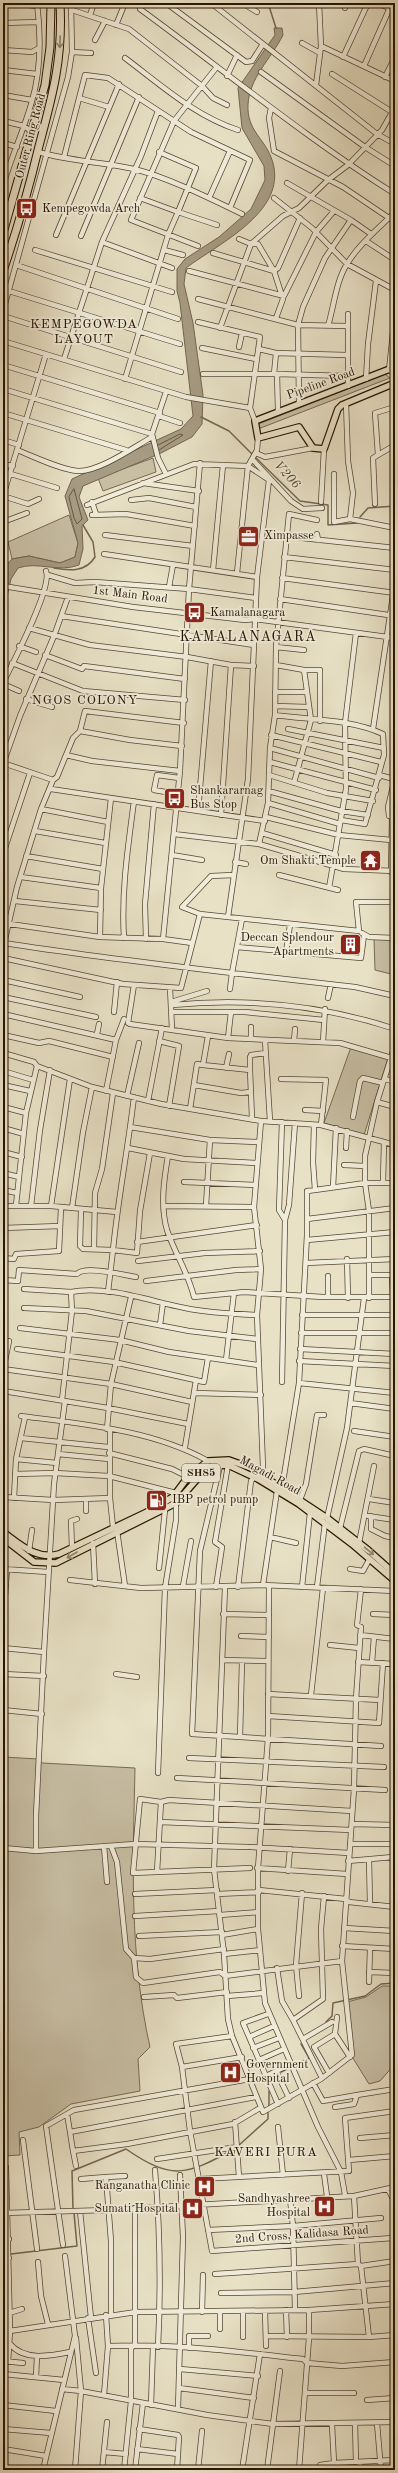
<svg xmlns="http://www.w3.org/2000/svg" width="398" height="2473" font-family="'Old Standard TT',serif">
	<rect width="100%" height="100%" fill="#e8e1c6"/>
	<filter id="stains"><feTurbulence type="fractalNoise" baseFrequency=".005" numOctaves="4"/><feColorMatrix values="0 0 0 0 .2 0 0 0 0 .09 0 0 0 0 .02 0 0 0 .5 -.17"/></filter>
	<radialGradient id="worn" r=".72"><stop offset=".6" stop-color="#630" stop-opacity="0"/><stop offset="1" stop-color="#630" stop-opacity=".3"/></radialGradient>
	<path fill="#c7bea4" stroke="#776952" d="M385,374L390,378L258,429L256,425Z
		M153,458L156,472L103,491L98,478Z
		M69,515L78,543L75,557L60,563L29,556L12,559L8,542Z
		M374,939H395V975L375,970Z
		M351,1047L388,1058L364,1135L324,1123Z
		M3,1757L38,1759L42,1763L135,1768C133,1862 129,1954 150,2047L138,2059L140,2091L71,2104L39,2127L19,2132L20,2155L4,2156L3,2172Z
		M382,1986H395V2064L380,2081L369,2084L351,2055L347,2002L366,1997Z"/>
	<path fill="#a69b83" stroke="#73654f" d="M274,28H282L283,35C271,59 249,78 248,105C247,130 263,137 271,157C292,210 219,243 186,268L184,284L193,323L203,395L202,424L192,437L161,453L83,486L79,497L88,520L82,526L83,549L79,565C58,573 38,561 18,568L11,579L4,609L3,651V569L12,559L29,556L60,563L75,557L78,543L65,496L72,479L181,429L193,416L180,303L177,291V269L185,259L219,237L251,209L265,180L264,166L242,128L238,88L275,35Z"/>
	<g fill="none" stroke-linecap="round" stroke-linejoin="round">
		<path stroke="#665842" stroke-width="1" d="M158,445L180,434L183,435L159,450
			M74,489L82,519L77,524L74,518L69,497Z"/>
		<path stroke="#73654f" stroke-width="1.5" d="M268,3L276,28
			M201,417L229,431L252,454
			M255,457L300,501L328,505V525L357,523
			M360,517L368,508L395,506
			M54,568C70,571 86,572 95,557L93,542L83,525
			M326,2022L332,2016L333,2003L365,1996L381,1984L395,1983
			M281,2072L309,2058L301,2044
			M269,2077L274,2075
			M269,2107V2091
			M238,2146L268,2119V2111
			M73,2209L72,2171L126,2149C171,2180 186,2176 232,2150
			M3,2255L77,2246L74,2213"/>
		<defs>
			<path id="minor" d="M10,3L37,6
				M166,3L246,62L252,61L263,44
				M211,3L377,134L395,144
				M376,3L395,10
				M244,4L257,12
				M345,8L347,3
				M140,9C225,71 306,138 395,194
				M72,10L129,29L202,86L213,98L227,105
				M90,15L94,3
				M3,23L39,22
				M116,25L125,3
				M95,40L105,21
				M302,43L320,53
				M321,46L395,81
				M3,50L32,52L39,48
				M72,52L91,53
				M343,57L368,3
				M125,58C161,85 195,116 238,130
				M364,66L392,3
				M3,70L37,74
				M261,72L365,147L395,166
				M332,74L392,112
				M227,76L237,55
				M385,77L395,57
				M316,85L321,46L319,3
				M3,95L32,100
				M79,98L109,107
				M271,108L269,118L274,151L343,187L395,222
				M3,121L24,126L32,132
				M3,143L17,147
				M38,152C69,161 102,162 134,169C167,177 211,199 242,214
				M159,152L196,168L178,212L217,225
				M64,157L85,75L108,78L191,132L250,160L230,208
				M287,183L351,220L371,234
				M3,186C11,157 24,130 32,101C41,70 41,35 37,3
				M209,198L230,151
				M274,198L312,228L347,264L395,290
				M56,235L119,84
				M81,236L139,97
				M366,241L395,260
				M102,242L172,268
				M198,246L131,220L174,121L216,68
				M35,250L172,292
				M164,250L183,255
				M213,253L274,271L278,268L300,218
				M16,265L178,319
				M189,271L284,296L316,232L334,211
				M9,291L180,344
				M198,299L298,325L347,326
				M3,311L68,77L72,52L71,3
				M395,313L389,370L395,373
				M3,316L181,372
				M276,318L283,299L274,271L258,244H251L283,216L299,208L328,180L348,165L382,130L395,107
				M198,322L260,337L250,408
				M328,326C334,306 336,281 347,264C359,244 379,228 395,212
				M220,328L251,244L239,239
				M3,341L186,397L250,408L255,421
				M239,347L242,333
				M202,348L256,359
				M259,349L276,353L346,355
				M276,353L274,374H277L278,411
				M64,359L102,242L141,156L158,111
				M3,365L160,413
				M203,374H274
				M277,374L346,376
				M125,379L168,235L178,212L140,198
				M366,379L368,344L376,281
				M348,386V314
				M3,389L152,434
				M299,403L298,325L303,307L325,258L351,220
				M346,403L348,461L353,493L350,519
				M395,407L375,413L378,455L395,445
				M3,413L126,450
				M159,416L180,423
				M3,440L19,445
				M17,450C35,457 61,470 78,471C99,472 134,447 152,437
				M256,453L265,457L313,448
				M252,459L291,501L303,509L322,508
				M3,464L13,466
				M248,466L269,480L257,577
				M11,474L57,488
				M166,474L158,458L152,434L166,392
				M334,474V522L350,519L395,528
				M143,483L199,491
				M3,496L46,354
				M3,496L28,504L39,499
				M131,500L149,498L196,507
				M92,502L96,514
				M321,502L324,449
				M375,504L373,458L378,455
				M87,505L194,464L248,466L257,450L258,438
				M92,515L126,514L195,526
				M3,522L27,513
				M286,534L302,538L395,548
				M317,534L318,540
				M105,535L193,546
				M104,554L257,577L248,779L228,917
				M284,557L395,570
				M213,570L223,465
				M237,573L248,466
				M48,575L75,583L95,582L189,589L256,598
				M282,578L395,593
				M3,586L133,607L245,620L255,619L395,638
				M169,587L173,565
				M280,599L395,616
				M61,616L254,645
				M29,628L90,645L187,657L231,665L254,666
				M19,646L36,652
				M276,647L304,650
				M45,655L82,669L84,666L185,679
				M12,663L83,691L185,700
				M276,665L304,670
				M3,683C12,664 53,587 46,571
				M3,684L19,691
				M275,692H307
				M26,699L52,707
				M275,706L308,707
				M275,715C310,720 351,719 383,734L384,755L365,824L341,820
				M288,729L384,748
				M373,729L395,582
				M80,731L130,740L182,746
				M271,735L381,762
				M270,748L379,778
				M66,755L92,761L180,771
				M270,762L376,790
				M3,763L53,780
				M3,764L20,716L54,636L68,597
				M269,775L327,793L373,801
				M379,775L394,779
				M294,783L311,720L304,670H320V721
				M51,789L265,821
				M272,792L341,811L368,815
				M177,794L154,790L157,775L179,778
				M268,803L340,824
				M41,809L108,822
				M198,811L211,661
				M221,815L231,665
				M266,817L339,835L391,840
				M393,817L389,816L388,807L395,778
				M35,831L105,843
				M262,833L336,855
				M174,834L259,844L344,869L395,871
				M259,844L268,803L270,748L275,715L276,647L289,514L317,520
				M3,854L30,773
				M172,855L202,860
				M26,856L103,869
				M235,862L246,864
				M391,872L392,817
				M279,875L338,890
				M21,877L101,888
				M329,888L346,789L345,723L356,633
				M15,901L101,910
				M200,914L182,907L211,876L233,875
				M242,919L232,973L355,987L395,996
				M3,923L100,937L163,939L192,943
				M362,933L369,937L395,938
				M100,937L101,888L111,798
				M124,938C121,892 128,847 134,801
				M146,939L145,904L154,804
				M163,939L180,771L189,589L200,463
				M4,943C80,955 156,964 232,973L230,989
				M237,947L361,958L364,935
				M3,948L17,887L41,809L53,780L57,777L73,738L80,731L85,711L184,723
				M286,952L290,925
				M3,958L123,984L181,988L200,914L359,931L356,902H395
				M3,980L80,997
				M134,985L128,1023L130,1024L228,1038L340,1043L395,1059
				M170,988L172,1029
				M3,997L96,1017
				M328,998L331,984
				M171,1002L207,991
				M172,1005C247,998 323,1005 395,1029
				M114,1012L117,982
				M173,1012H245L324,1020
				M3,1014L116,1040L106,1091
				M97,1034L99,1024
				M3,1035L39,1043L49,1041L113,1057
				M208,1036L203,1065L250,1070L252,1118
				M228,1038L231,1012
				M251,1039V1027
				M116,1040L124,1019
				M265,1040L270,1121
				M159,1041L179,1046L169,1106
				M294,1041L295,1029
				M323,1042L325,1009
				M3,1053L34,1062L37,1066L92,1087L161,1104L261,1121L321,1125L395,1145
				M251,1055L266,1053
				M250,1057V1070
				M226,1068L229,1054
				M3,1071L33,1080
				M281,1079L326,1080L321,1125
				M385,1079L395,1082
				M3,1085L30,1091
				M194,1085L241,1093L250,1092
				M127,1096L139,1043
				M148,1101L162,1028
				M377,1102L395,1107
				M3,1107L26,1113
				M190,1109L197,1064L203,1065
				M305,1110L323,1111
				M353,1117L360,1081L363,1078L383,1083
				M282,1122L279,1210L285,1220
				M130,1127L210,1140L259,1142
				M3,1128L24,1134
				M128,1148L184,1159L257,1163
				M346,1148L347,1131
				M3,1152L22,1157
				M168,1156C164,1179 160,1206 167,1230C175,1254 188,1272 194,1297L244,1292L323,1297H395
				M344,1165L365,1166
				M3,1173L19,1177
				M184,1182L256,1185
				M383,1183L384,1142
				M333,1187L336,1128
				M3,1190L17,1193
				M315,1190L365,1183H395
				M16,1205L26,1113L37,1066
				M3,1206H51L117,1212
				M31,1206L40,1130L50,1070
				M51,1206L70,1079
				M164,1206L254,1207
				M206,1206L210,1140
				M72,1208L83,1132L92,1087
				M81,1210L80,1246L83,1249L113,1250C118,1199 128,1148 134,1097
				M307,1219L395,1208
				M3,1228L60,1226
				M307,1240L395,1232
				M137,1242L257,1225
				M94,1249L95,1193L102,1169L113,1093
				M3,1258L14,1259L16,1254L59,1251L61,1208
				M347,1259L348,1298
				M138,1261L205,1253L260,1251
				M306,1263L395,1259
				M369,1275H395
				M392,1275L393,1297
				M328,1276V1297
				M3,1280L18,1281L19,1270L77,1274C84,1265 124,1275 136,1277
				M146,1281L236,1270L261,1269
				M24,1289L71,1292
				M108,1292L113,1250L137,1253L140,1211L150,1153
				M369,1298V1211L365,1183V1156L377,1102L395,1045
				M24,1308L86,1311L189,1331L257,1339
				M302,1315H395
				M160,1325L163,1303
				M20,1328L120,1340L169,1352L258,1365
				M301,1333H395
				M17,1349L114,1362L204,1382L208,1358
				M300,1349L395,1354
				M226,1360L234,1293
				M299,1361L395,1366
				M3,1369L111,1384L192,1402
				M3,1371L9,1341
				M282,1382L285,1220L289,1205L295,1123
				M299,1383L395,1393
				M3,1391L108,1408L188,1424
				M195,1393L261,1395
				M62,1400L72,1311L71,1292C107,1285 149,1301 185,1308C208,1313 233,1314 257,1315L261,1269L254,1207L261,1121
				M350,1403L395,1409
				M21,1416C83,1424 153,1430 208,1461
				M107,1429L111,1384L131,1297
				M110,1429V1498L113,1527
				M354,1431L395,1437
				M21,1438L108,1447
				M185,1447L196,1380
				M109,1453L172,1469L188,1477
				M58,1454L109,1459
				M16,1459L57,1463
				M395,1459V1468
				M220,1466L200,1551L192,1734L381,1746
				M15,1474L55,1473L109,1476L176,1493
				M3,1497L53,1500L110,1498
				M14,1498L16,1459L25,1417
				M86,1499V1511
				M369,1499L395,1503
				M300,1500L306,1484L317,1415H324
				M368,1516L395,1520
				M371,1516V1529L385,1536L395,1538
				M327,1518L347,1428L364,1298
				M340,1528L359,1451L364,1449L395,1456
				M117,1531L125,1586
				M270,1537L296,1543
				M93,1543L95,1584
				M359,1543L374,1466
				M72,1548L71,1521L77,1519
				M29,1551L32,1530
				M159,1568L165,1510
				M3,1569L48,1572
				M350,1569L363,1571L369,1560
				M70,1580L141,1588L263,1585L395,1591
				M263,1585L277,1491L282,1488L299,1383L307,1235V1191L315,1190L313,1162L314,1125
				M183,1586L191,1541
				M269,1586L268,1738L258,1868V1929L265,2003L318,2127L341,2172L345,2195
				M216,1587L222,1547L215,1542L228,1465
				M225,1587L214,1869L224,1954L228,2019L232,2036L263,2112L321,2079L352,2055L342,1961L354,1789L356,1699L361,1627L357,1625L361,1589
				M238,1587L251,1481L263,1467L257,1315
				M302,1587L310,1513
				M317,1587L325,1523
				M223,1614L269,1615
				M373,1614L395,1615
				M3,1624L7,1569
				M360,1635L395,1639
				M241,1636L269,1637
				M330,1645L359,1648
				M3,1648L44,1652L36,1816V1851L3,1848
				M44,1652L54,1484L65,1401
				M222,1660L268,1661
				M358,1662L395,1664
				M372,1662L374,1637
				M3,1674L44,1676
				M116,1674L137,1677
				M268,1694L380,1700
				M311,1695L323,1588
				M3,1710L42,1714
				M268,1716L379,1723L383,1663
				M240,1737L242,1661
				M189,1758L384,1767
				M158,1773L165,1588L176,1520V1503
				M177,1778L385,1790
				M161,1802L140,1799L133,1873L250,1868
				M160,1822L351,1830
				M352,1824L395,1825
				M350,1844H395
				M104,1846L107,1882
				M111,1846L117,1862L126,1949L134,1958L150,1959L224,1949
				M251,1847L349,1853
				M36,1851L135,1844L248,1847
				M369,1859L370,1904
				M257,1868L347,1874
				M288,1871L290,1849
				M157,1872L161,1802L169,1800L352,1811
				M259,1890L346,1899L349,1902L395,1907L393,1857L348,1861
				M135,1894L217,1890
				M217,1894L259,1892
				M220,1915L258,1912
				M135,1916L219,1911
				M344,1928L395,1931
				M222,1935L258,1929
				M139,1936L222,1932
				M342,1946L395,1949
				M224,1954L260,1950
				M134,1958L136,1977L143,1983L220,1972L225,1976L342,1961
				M277,1968L282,2001L293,2020
				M369,1972L395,1973
				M369,1982L370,1948
				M227,1996L264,1993
				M299,1996L296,1965L302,1893
				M144,1997L174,1995L177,1998L227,1992
				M268,2014L243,2023L278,2104
				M335,2034L350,2057
				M232,2036L176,2044L182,2067L190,2131L212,2251L393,2238
				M249,2037L274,2026
				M303,2039L332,2022
				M253,2048L279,2038
				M259,2060L284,2049
				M182,2067L242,2057
				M276,2071L289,2098
				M329,2073L314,2047L335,2034L337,2017
				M266,2076L291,2064
				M322,2078L293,2020L323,1999L321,1929L324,1896
				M313,2083L323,2101L357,2095L354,2104L335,2107
				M357,2095L395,2089
				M67,2114L70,2132
				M235,2122L239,2177
				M278,2127L283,2175
				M360,2138L395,2135
				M23,2140L37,2249
				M73,2151L70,2132L256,2097
				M157,2159L237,2147
				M349,2160L395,2156
				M76,2166L73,2151L127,2144L233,2124L260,2108
				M6,2167L10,2331L8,2362
				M155,2170C160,2228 161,2288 158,2347
				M324,2174L327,2196
				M106,2177L125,2176
				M81,2179L106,2177L111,2241V2314
				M199,2179L349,2171L345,2118L395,2111
				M388,2189L395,2203
				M354,2196L358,2264L361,2266L369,2337
				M290,2199L293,2226L295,2310
				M80,2211L91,2318
				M3,2213L109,2210L354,2196L395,2187
				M208,2230L293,2226L381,2218
				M3,2239H9
				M63,2245L46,2126L74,2110L250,2079
				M3,2258H9
				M38,2262L41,2296L48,2324
				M361,2266L395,2261
				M215,2274L358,2264
				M221,2293L294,2292L395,2283
				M286,2310L287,2337
				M309,2310L395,2304
				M265,2311L266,2346
				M202,2312L203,2275
				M3,2315L22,2309
				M88,2318L96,2373
				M220,2329V2312
				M3,2332L136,2312L309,2310V2338L299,2470
				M266,2336L369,2337L395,2335
				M243,2337V2311
				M10,2344C24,2361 50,2356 70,2352
				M108,2346C173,2343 239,2352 303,2359L307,2363L342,2366L395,2362
				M189,2348V2336H208
				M3,2361L23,2363
				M180,2369L258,2376
				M3,2374L64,2380
				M36,2377L37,2356
				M179,2388L254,2398
				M62,2389L81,2391L207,2415L273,2424L395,2422
				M305,2393H354
				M104,2395L108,2346L106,2315
				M367,2400L395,2398
				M3,2405L56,2411
				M151,2405L153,2346
				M178,2409L183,2237L180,2175
				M355,2423L356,2462
				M377,2423L381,2470
				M332,2425L334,2463L395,2460
				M3,2429L51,2433
				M139,2429L178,2435L179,2437L177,2470
				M3,2449L46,2456
				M137,2449L178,2454
				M104,2452L126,2454
				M360,2462V2470
				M43,2470L75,2336L65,2256
				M75,2470L81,2391L76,2338
				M102,2470L107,2422
				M124,2470L131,2401V2348L135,2345V2208
				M135,2470L143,2403
				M198,2470L202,2431
				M242,2470L260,2354
				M267,2470L280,2371
				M319,2470L320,2465L334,2463"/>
			<path id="major" d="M395,367L255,421L258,438L299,427L313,448L324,449L338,409L342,405L395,383
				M3,1532C21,1545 36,1560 59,1554L147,1512L173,1497L188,1477L208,1461L229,1460L251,1468L327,1518L368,1550L395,1574
				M3,1538L34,1562L56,1563L176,1503L206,1469L213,1466L228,1465L258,1479L299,1504L352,1544L395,1581"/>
			<path id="highway" d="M3,233L45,85L50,47L51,3
				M3,271C17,230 29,188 39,146C53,94 63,58 60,3"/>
		</defs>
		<use href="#minor" stroke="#574732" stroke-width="6"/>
		<use href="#major" stroke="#271400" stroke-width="8"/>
		<use href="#highway" stroke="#271400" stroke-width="9"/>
		<use href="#minor" stroke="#f0ecda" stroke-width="4.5"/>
		<use href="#major" stroke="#e8e1c6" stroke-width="5.5"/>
		<use href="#highway" stroke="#e8e1c6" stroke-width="7"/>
	</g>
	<defs><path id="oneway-shaft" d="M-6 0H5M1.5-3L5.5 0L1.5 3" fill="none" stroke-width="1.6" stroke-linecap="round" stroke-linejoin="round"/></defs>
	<g stroke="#91856d">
		<use href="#oneway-shaft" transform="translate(60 42) rotate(92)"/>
		<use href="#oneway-shaft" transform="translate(369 1551) rotate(40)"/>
		<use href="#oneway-shaft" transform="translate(72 1555) rotate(150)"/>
	</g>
	<defs>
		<symbol id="bus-square" viewBox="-11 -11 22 22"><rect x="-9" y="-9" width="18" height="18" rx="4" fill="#8f2418" stroke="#f0ecda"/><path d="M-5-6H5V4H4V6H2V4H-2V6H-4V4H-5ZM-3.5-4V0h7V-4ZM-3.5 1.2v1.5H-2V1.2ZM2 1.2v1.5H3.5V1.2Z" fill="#fff"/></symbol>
		<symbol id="office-square" viewBox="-11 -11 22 22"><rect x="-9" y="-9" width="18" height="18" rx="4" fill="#8f2418" stroke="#f0ecda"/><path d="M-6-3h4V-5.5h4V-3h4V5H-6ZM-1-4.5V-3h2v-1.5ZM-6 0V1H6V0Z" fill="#fff"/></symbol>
		<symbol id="temple-square" viewBox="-11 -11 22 22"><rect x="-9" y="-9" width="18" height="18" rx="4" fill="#8f2418" stroke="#f0ecda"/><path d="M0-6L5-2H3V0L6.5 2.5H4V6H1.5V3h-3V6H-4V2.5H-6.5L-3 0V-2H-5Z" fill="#fff"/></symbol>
		<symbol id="building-square" viewBox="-11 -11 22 22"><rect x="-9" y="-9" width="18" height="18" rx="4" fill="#8f2418" stroke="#f0ecda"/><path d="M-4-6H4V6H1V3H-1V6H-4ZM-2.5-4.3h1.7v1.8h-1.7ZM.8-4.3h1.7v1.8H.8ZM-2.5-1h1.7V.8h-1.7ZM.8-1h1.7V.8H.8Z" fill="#fff"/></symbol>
		<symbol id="fuel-square" viewBox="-11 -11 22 22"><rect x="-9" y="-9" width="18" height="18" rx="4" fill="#8f2418" stroke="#f0ecda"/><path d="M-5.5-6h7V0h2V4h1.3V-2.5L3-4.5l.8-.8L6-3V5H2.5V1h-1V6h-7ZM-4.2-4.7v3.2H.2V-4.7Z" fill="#fff"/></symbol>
		<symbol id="hospital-square" viewBox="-11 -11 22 22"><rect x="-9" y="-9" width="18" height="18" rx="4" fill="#8f2418" stroke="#f0ecda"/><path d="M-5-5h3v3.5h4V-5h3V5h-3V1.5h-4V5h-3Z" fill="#fff"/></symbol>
	</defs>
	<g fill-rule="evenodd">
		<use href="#bus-square" x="14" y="196" width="25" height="25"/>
		<use href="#office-square" x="236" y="524" width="25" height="25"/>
		<use href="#bus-square" x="182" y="600" width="25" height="25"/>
		<use href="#bus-square" x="162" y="786" width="25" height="25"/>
		<use href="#temple-square" x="358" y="848" width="25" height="25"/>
		<use href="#building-square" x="338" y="932" width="25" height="25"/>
		<use href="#fuel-square" x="144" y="1488" width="25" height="25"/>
		<use href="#hospital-square" x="218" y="2060" width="25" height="25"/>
		<use href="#hospital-square" x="192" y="2174" width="25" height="25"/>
		<use href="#hospital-square" x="312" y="2194" width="25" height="25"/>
		<use href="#hospital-square" x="180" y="2196" width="25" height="25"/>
	</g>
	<g text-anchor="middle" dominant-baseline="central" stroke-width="3.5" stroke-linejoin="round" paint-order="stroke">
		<rect fill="#f0ecda" stroke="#635541" stroke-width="1" x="182" y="1464" width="38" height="18" rx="3"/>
		<g font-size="11" font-weight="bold" fill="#271400">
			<text x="201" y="1473">SH85</text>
		</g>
		<g font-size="12" fill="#271400" stroke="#f0ecda">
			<text transform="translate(31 136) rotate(-75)">Outer Ring Road</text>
			<text transform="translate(321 384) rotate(-20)">Pipeline Road</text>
			<text transform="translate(130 595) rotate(7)">1st Main Road</text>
			<text transform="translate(270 1476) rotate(29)">Magadi Road</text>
			<text transform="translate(302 2235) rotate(-4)">2nd Cross, Kalidasa Road</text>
		</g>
		<g font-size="12" fill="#271400" stroke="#f0ecda" text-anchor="start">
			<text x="42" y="209">Kempegowda Arch</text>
			<text x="264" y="536">Ximpasse</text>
			<text x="210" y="613">Kamalanagara</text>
			<text x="190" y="791">Shankararnag<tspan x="190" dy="14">Bus Stop</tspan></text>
			<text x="356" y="861" text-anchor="end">Om Shakti Temple</text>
			<text x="334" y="938" text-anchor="end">Deccan Splendour<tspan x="334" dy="14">Apartments</tspan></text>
			<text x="172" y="1500">IBP petrol pump</text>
			<text x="246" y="2065">Government<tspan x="246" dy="14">Hospital</tspan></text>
			<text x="190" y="2186" text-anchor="end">Ranganatha Clinic</text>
			<text x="310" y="2199" text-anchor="end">Sandhyashree<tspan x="310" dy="14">Hospital</tspan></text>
			<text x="178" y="2209" text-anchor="end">Sumati Hospital</text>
		</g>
		<g font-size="13" letter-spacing="1" fill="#271400" stroke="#f0ecda">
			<text x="84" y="324">KEMPEGOWDA<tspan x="84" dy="15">LAYOUT</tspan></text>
			<text x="85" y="700">NGOS COLONY</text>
			<text x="266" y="2152">KAVERI PURA</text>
		</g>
		<g font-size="13" font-style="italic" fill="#5a4a34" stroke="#f0ecda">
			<text transform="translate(287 475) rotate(47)">V206</text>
		</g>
		<g font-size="14" letter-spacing="1" fill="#271400" stroke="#f0ecda">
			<text x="248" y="637">KAMALANAGARA</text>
		</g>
	</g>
	<rect width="398" height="2473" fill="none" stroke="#e8e1c6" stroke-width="16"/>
	<rect x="4" y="4" width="390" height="2465" fill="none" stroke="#271400" stroke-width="2"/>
	<rect x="8" y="8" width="382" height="2457" fill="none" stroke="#271400"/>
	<rect width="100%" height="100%" filter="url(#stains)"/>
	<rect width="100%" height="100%" fill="url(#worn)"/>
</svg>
